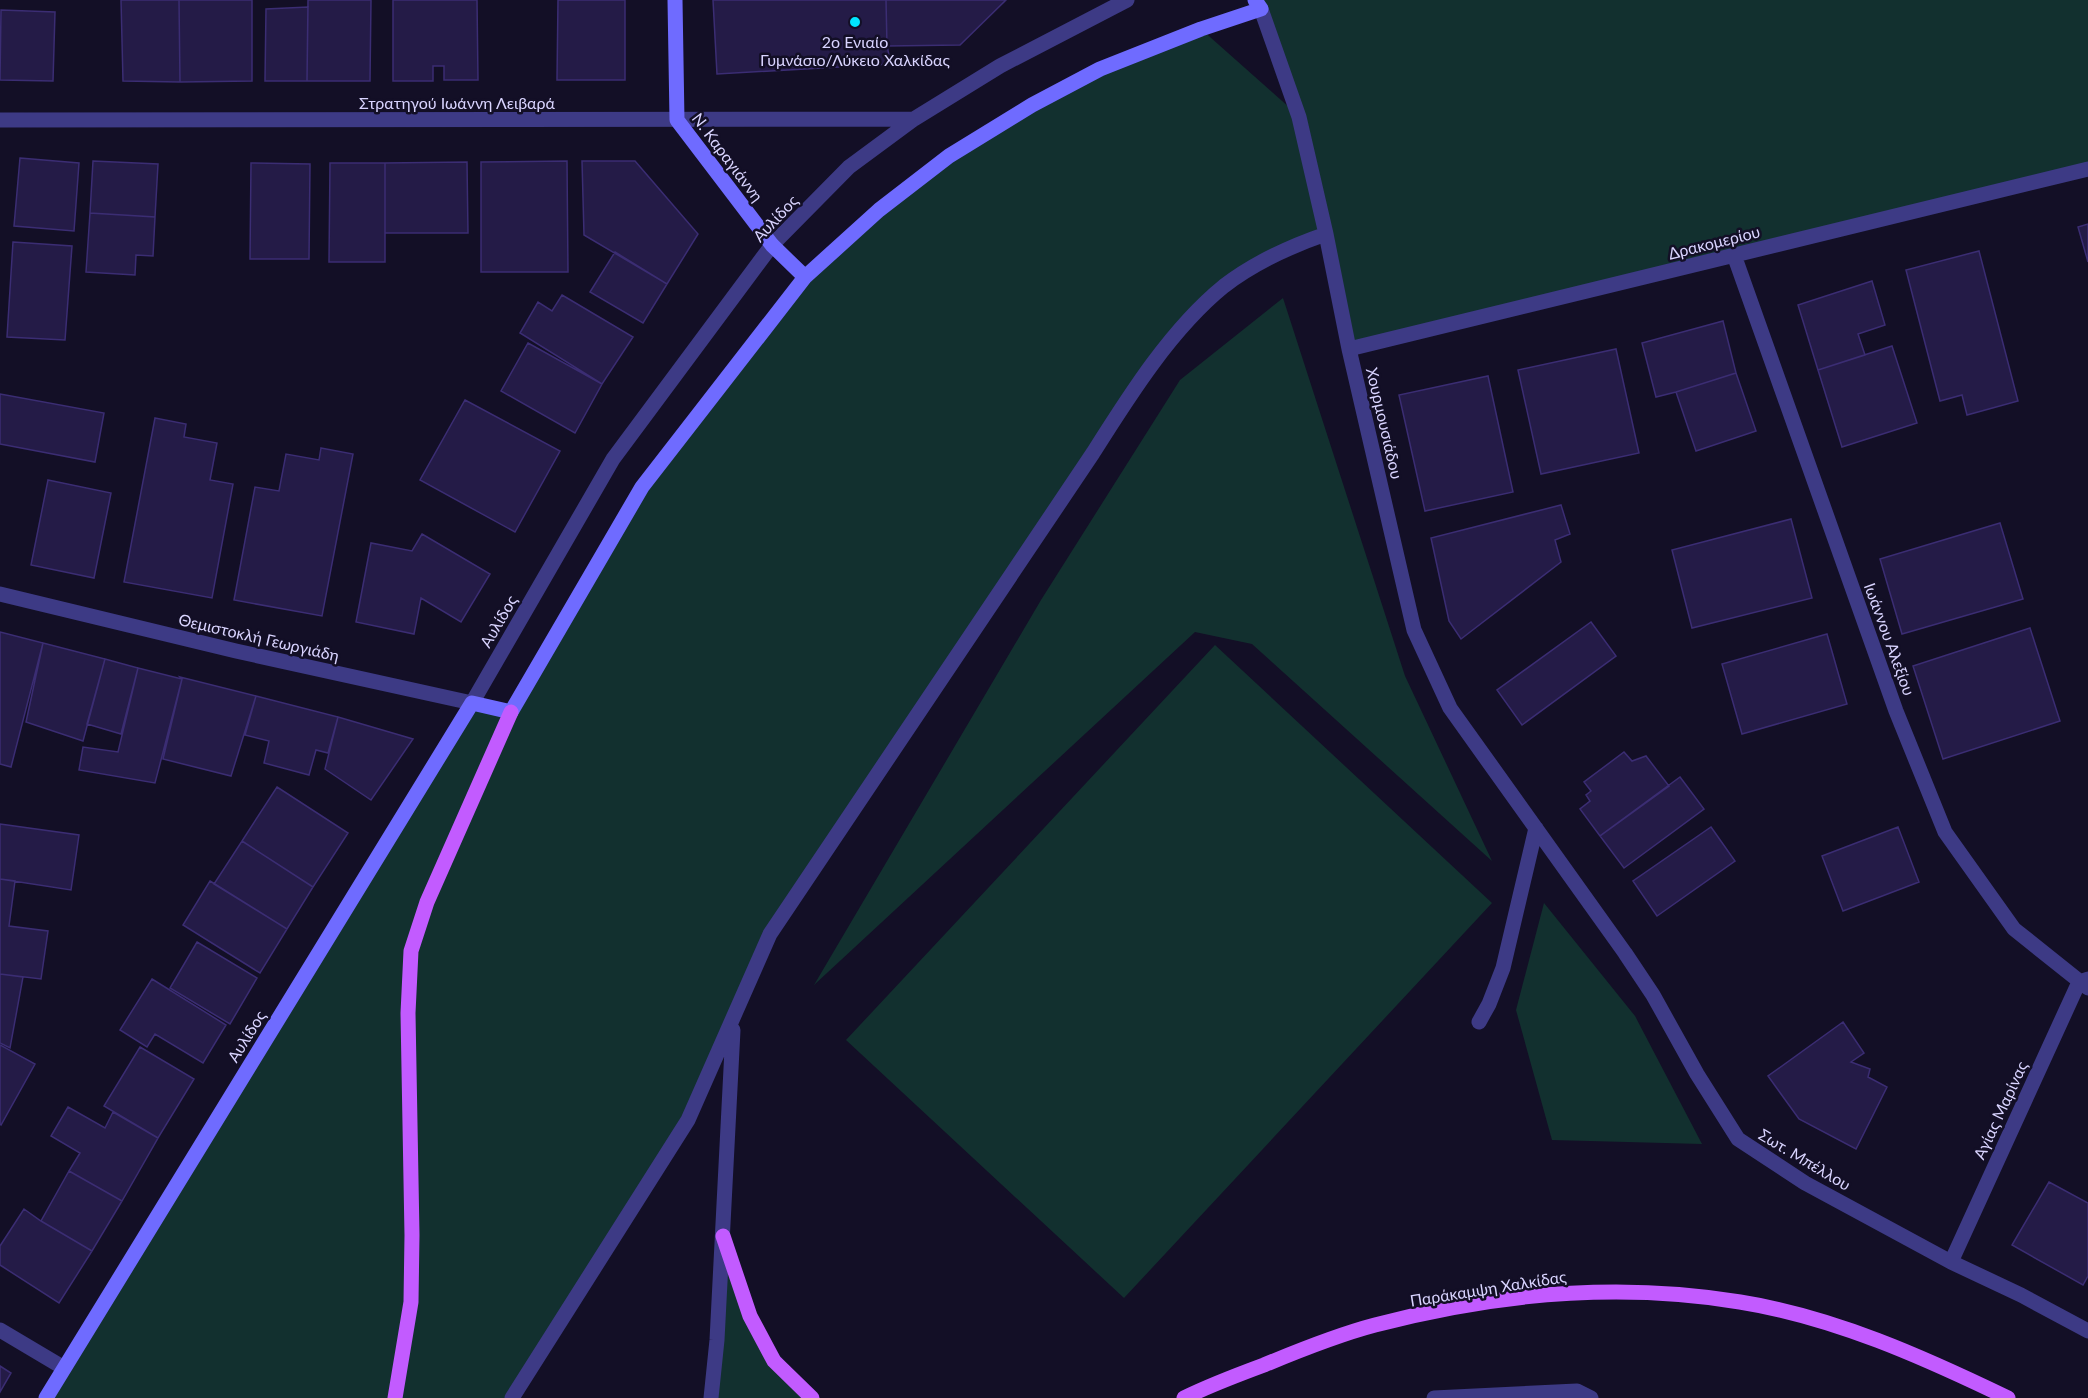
<svg xmlns="http://www.w3.org/2000/svg" width="2088" height="1398" font-family="Lato,sans-serif">
	<rect width="100%" height="100%" fill="#130f26"/>
	<path fill="#12302f" d="M1255,0H2088V169L1349,349L1326,234L1224,287L1187,323L770,934L688,1120L512,1398H46L472,703L511,712L642,487L805,277L879,210L1032,105L1201,29L1299,116Z
		M1283,298L1405,676L1492,861L1252,644L1195,632L814,985L1041,600L1180,380Z
		M1215,645L1492,903L1124,1298L846,1040Z
		M1544,903L1635,1016L1702,1144L1552,1140L1516,1010Z
		M723,1236L750,1316L812,1398H711Z"/>
	<path fill="#241b47" stroke="#3b2d73" stroke-width="1.5" d="M121,0H179L180,82L123,81Z
		M179,0H252V81L180,82Z
		M308,0H371L370,81H307Z
		M393,0H477L478,80H444V66H433V81H393Z
		M558,0H625V80H557Z
		M713,0H886L887,46L891,64L717,74Z
		M886,0H1006L960,45L887,46Z
		M308,7L307,81H265L266,9Z
		M1,10L55,12L53,81L0,80Z
		M20,158L79,163L74,231L14,226Z
		M93,161L158,164L155,217L90,213Z
		M567,161L568,272H481V162Z
		M582,161H635L698,234L667,284L584,235Z
		M467,162L468,233H385V163Z
		M251,163L310,164L309,259H250Z
		M330,163H385V262H329Z
		M90,213L155,217L153,256L136,255L135,275L86,272Z
		M2088,224V262L2078,227Z
		M13,242L72,246L65,340L7,337Z
		M1979,251L2018,401L1967,415L1962,395L1940,401L1906,270Z
		M615,252L667,284L643,323L590,292Z
		M1872,281L1885,325L1858,334L1865,355L1818,370L1798,305Z
		M562,295L633,337L602,384L520,333L538,302L552,311Z
		M1723,321L1736,373L1676,392L1656,397L1642,343Z
		M528,343L602,384L575,433L501,391Z
		M1892,346L1917,423L1842,447L1818,370Z
		M1616,349L1639,453L1541,474L1518,370Z
		M1736,373L1756,431L1696,451L1676,392Z
		M1488,376L1513,492L1425,511L1399,395Z
		M0,394L104,413L95,462L0,444Z
		M465,400L560,451L515,532L420,480Z
		M155,418L186,424L184,437L217,443L210,480L233,484L212,598L124,582Z
		M321,448L353,454L322,616L234,600L255,487L279,491L286,454L319,460Z
		M48,480L111,493L94,578L31,565Z
		M1561,505L1570,534L1555,540L1561,562L1461,639L1449,621L1431,538Z
		M1791,519L1812,598L1692,628L1672,550Z
		M2000,523L2023,599L1902,634L1880,559Z
		M422,534L490,574L461,622L421,598L414,634L356,622L371,543L412,551Z
		M1591,622L1616,656L1522,725L1497,690Z
		M2030,628L2060,721L1943,759L1913,666Z
		M0,632L43,643L11,767L0,764Z
		M1827,634L1847,704L1742,734L1722,664Z
		M43,643L105,659L83,741L26,722Z
		M105,659L138,668L121,734L87,724Z
		M138,668L182,679L155,783L79,770L83,747L118,752Z
		M180,677L256,696L231,776L163,759L182,679Z
		M256,696L338,717L328,753L316,750L309,775L264,763L269,741L245,735Z
		M338,717L413,739L371,800L325,769Z
		M1624,752L1632,761L1646,756L1669,786L1600,836L1580,809L1590,801L1586,795L1591,791L1584,782Z
		M1680,777L1704,809L1624,868L1600,836Z
		M277,787L348,833L313,887L242,841Z
		M0,824L79,835L71,890L0,879Z
		M1711,827L1735,861L1657,916L1633,881Z
		M1898,827L1919,882L1843,911L1822,856Z
		M242,841L313,887L287,929L214,884Z
		M0,879L15,881L9,926L48,931L41,979L0,974Z
		M210,881L287,929L260,973L183,925Z
		M197,942L257,978L230,1024L170,988Z
		M0,974L23,977L10,1048L0,1043Z
		M152,979L226,1025L203,1063L155,1034L147,1047L120,1030Z
		M1843,1022L1864,1053L1851,1062L1870,1069L1868,1077L1887,1087L1856,1149L1799,1119L1768,1076Z
		M0,1045L35,1064L1,1125L0,1124Z
		M140,1047L194,1079L158,1138L104,1106Z
		M68,1107L105,1128L113,1112L158,1138L122,1201L69,1171L80,1153L51,1136Z
		M69,1171L122,1201L92,1251L41,1221Z
		M2049,1182L2088,1203V1276L2083,1285L2012,1245Z
		M24,1209L41,1221L92,1251L59,1303L0,1265V1246Z
		M0,1366L11,1373L0,1392Z"/>
	<g fill="none" stroke-linecap="round" stroke-linejoin="round">
		<path stroke="#3d3a85" stroke-width="15" d="M1261,9L1299,117L1326,234L1349,349L1414,630L1450,708L1625,953L1653,995L1697,1074L1738,1139L1805,1183L1951,1262L2021,1295L2088,1331
			M0,120L914,119
			M1734,255L1896,711L1945,832L2014,929L2088,988
			M1349,349L2088,169
			M0,594L236,651L472,703L613,459L772,245L849,167L914,119L1000,66L1127,0
			M1479,1022L1489,1004L1503,968L1536,828
			M1951,1262L2079,982L2088,979
			M0,1330L64,1368
			M512,1398L688,1120L770,934L1093,453C1129,396 1171,329 1224,286C1254,263 1291,246 1326,234
			M711,1398L717,1340L733,1030
			M1434,1398L1577,1391L1591,1398"/>
		<path stroke="#6f6bff" stroke-width="15" d="M675,0L677,120L772,245L805,277
			M46,1398L472,703L511,712L642,487L805,277L879,210L949,156L1032,105L1100,69L1201,29L1261,9L1255,0"/>
		<path stroke="#c25bff" stroke-width="15" d="M723,1236L750,1316L774,1361L812,1398
			M395,1398L411,1302L412,1235L408,1013L411,951L427,902L511,712
			M1184,1398C1210,1385 1237,1375 1264,1365C1300,1350 1337,1335 1375,1325C1493,1294 1619,1282 1740,1302C1834,1317 1923,1357 2008,1398"/>
	</g>
	<circle fill="#00e5ff" stroke="#130f26" stroke-width="2" cx="855" cy="22" r="6"/>
	<g text-anchor="middle" dominant-baseline="central" stroke-width="5" stroke-linejoin="round" paint-order="stroke">
		<g font-size="16" fill="#d9d4ff" stroke="#130f26">
			<text x="855" y="41">2ο Ενιαίο<tspan x="855" dy="18">Γυμνάσιο/Λύκειο Χαλκίδας</tspan></text>
		</g>
		<g font-size="16" fill="#d9d4ff" stroke="#130f26">
			<text x="457" y="102">Στρατηγού Ιωάννη Λειβαρά</text>
			<text transform="translate(728 157) rotate(53)">Ν. Καραγιάννη</text>
			<text transform="translate(775 218) rotate(-47)">Αυλίδος</text>
			<text transform="translate(1714 242) rotate(-14)">Δρακομερίου</text>
			<text transform="translate(1385 423) rotate(77)">Χουρμουσιάδου</text>
			<text transform="translate(498 621) rotate(-60)">Αυλίδος</text>
			<text transform="translate(259 637) rotate(13)">Θεμιστοκλή Γεωργιάδη</text>
			<text transform="translate(1890 639) rotate(70)">Ιωάννου Αλεξίου</text>
			<text transform="translate(246 1036) rotate(-58)">Αυλίδος</text>
			<text transform="translate(2000 1110) rotate(-65)">Αγίας Μαρίνας</text>
			<text transform="translate(1805 1159) rotate(31)">Σωτ. Μπέλλου</text>
			<text transform="translate(1488 1288) rotate(-9)">Παράκαμψη Χαλκίδας</text>
		</g>
	</g>
</svg>
